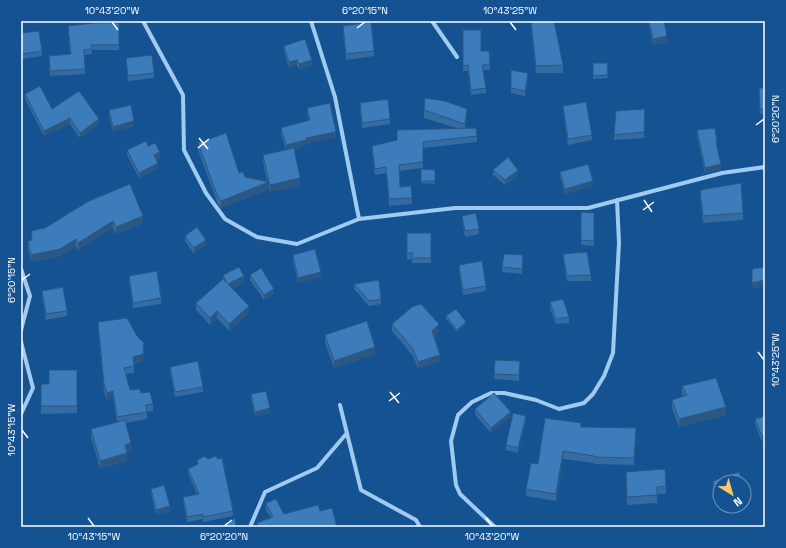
<svg xmlns="http://www.w3.org/2000/svg" width="786" height="548" font-family="'Space Grotesk',sans-serif">
	<rect width="100%" height="100%" fill="#145292"/>
	<g fill="none" stroke-linecap="round" stroke-linejoin="round">
		<path stroke="#a1caf1" stroke-width="4" d="M143,21L183,95L184,150L206,193L225,219L257,237L297,244L359,219
			M311,21L335,97L359,219L455,208H588L722,173L765,167
			M432,21L457,57
			M21,269L30,296L21,330
			M21,342L33,388L21,414
			M340,405L361,490L416,520L420,527
			M250,527L265,492L317,468L347,433
			M495,527L460,494L456,485L451,441L458,415L472,402L491,393H504L536,400L559,409L584,403L593,394L604,376L613,353L619,243L617,200"/>
	</g>
	<path fill="#346ba0" d="M530,21H554L563,65V73H536Z
		M648,21H664L667,42L653,45Z
		M119,23V50H92V54L84,55L85,74L50,76L49,56L70,55L68,26Z
		M343,26L374,51V56L346,60L343,31Z
		M463,30L481,51H489L490,70H483L486,88V93L471,95L468,71H463Z
		M21,33L42,51V56L22,59L21,52Z
		M284,46L312,65L299,70L297,65L289,68L284,51Z
		M126,58L154,73V78L128,81Z
		M593,63H607L608,78L593,79Z
		M511,70L528,79L525,96L511,93Z
		M765,88V114H760L759,94Z
		M25,94L52,109L99,124L80,138L70,124L44,136L25,99Z
		M360,103L390,119V124L362,128L360,108Z
		M563,106L592,135V140L568,145L563,111Z
		M307,108L336,137L306,144V145L294,149L300,185L270,192L269,189L221,208L217,202L198,150V143L245,177L267,182L263,162V155L286,150L281,134V128L309,120L307,113Z
		M109,110L134,126L113,132L109,116Z
		M424,110L467,117L465,128L477,136V142L423,148V168L399,171L400,187L412,198V204L389,206L386,173L375,175L372,152V146L456,128L424,118Z
		M645,114L644,138L614,140V135Z
		M697,130L717,143V148L721,170L705,173L697,136Z
		M148,146L160,158L156,160L158,168L139,178L127,155V150Z
		M421,169L435,170V184L421,183Z
		M493,170L518,175L505,185L493,175Z
		M560,172L593,186L565,194L560,177Z
		M700,190L743,213V220L703,223L700,197Z
		M89,201L143,223L116,234L113,228L78,250L76,246L60,256L31,262L28,248V241L31,240V231L45,228Z
		M581,212L594,213V246L581,245Z
		M462,216L479,229V234L465,237L462,221Z
		M407,233H431V263H412V259H407Z
		M185,236L206,245L194,254L185,241Z
		M563,254L591,275V281H567L563,259Z
		M293,255L321,277L298,283L293,261Z
		M523,261L522,274L502,272V267Z
		M459,265L486,286V291L463,295L459,271Z
		M223,275L244,283L232,289L249,313L229,331L217,318L210,325L196,310V303L223,279Z
		M250,275L274,294L264,300L250,280Z
		M129,276L161,298V304L133,308L129,281Z
		M354,284L381,299V304L369,306L354,289Z
		M42,291L67,311V316L46,320L42,296Z
		M550,302L569,317V323L556,324L550,308Z
		M446,316L466,325L457,332L446,319Z
		M98,322L144,350L143,361L134,364V373L126,374L130,390L141,393L153,404V411L147,412V419L125,423L131,451L127,452V461L100,469L91,437V429L117,422L113,398L107,400L104,391L98,329Z
		M392,324L439,331L434,336L440,361L418,369L413,356L392,331Z
		M325,335L375,354L334,368L325,343Z
		M495,360L520,361L519,381L494,379Z
		M170,367L203,387V392L175,397L170,372Z
		M77,370V413L41,414V384H49Z
		M682,386L726,415L679,427L672,408V400L684,396L682,394Z
		M251,394L270,413L255,417L251,399Z
		M475,409L511,417L491,433L475,415Z
		M765,416L762,442L755,424V419Z
		M526,421L518,453L506,450V445Z
		M581,427L636,428L634,465L594,464V463L563,459L556,501L526,496V489L538,464Z
		M197,460L233,511V516L203,522V519L187,522L183,502V497L197,495L188,473V469L197,465Z
		M626,472L666,486V494H657V503L627,505Z
		M713,481L720,482V505L713,487Z
		M151,489L170,511L156,515L151,494Z
		M266,503L284,514L320,511L337,527H257V523L271,518L266,510Z
		M721,506H739L723,512Z"/>
	<path fill="#2b5782" d="M667,36V42L653,45V39Z
		M297,60V65L289,68V62Z
		M312,60V65L299,70V64Z
		M528,73V79L525,96V91Z
		M467,109V117L465,131V124Z
		M70,118V124L44,136V131Z
		M99,119V124L80,138V133Z
		M134,121V126L113,132V127Z
		M336,132V137L306,144V145L286,151V145L306,138Z
		M160,152V158L154,161V155Z
		M158,163V168L139,178V173Z
		M721,164V170L705,173V168Z
		M518,170V175L505,185V180Z
		M300,178V185L270,192V185Z
		M593,181V186L565,194V189Z
		M269,182V189L221,208V201Z
		M143,216V223L116,234V227Z
		M113,221V228L78,250V243Z
		M76,239V246L60,256L31,262V255Z
		M206,240V245L194,254V248Z
		M321,272V277L298,283V278Z
		M244,276V283L228,291V284Z
		M765,280V286L752,289V283Z
		M274,289V294L264,300V295Z
		M249,306V313L229,331V324Z
		M217,311V318L210,325V318Z
		M466,322V325L457,332V330Z
		M439,324V331L432,338V331Z
		M144,343L143,361L133,364V357Z
		M375,347V354L334,368V361Z
		M440,355V361L418,369V362Z
		M113,391V398L107,400V393Z
		M726,407V415L679,427V419Z
		M270,408V413L255,417V412Z
		M511,412V417L491,433V428Z
		M526,416V421L518,453V448Z
		M765,435V440L762,442V436Z
		M131,443V451L125,453V445Z
		M563,451V459L556,501V494Z
		M127,453V461L100,469V461Z
		M748,497V503L744,504V499Z
		M170,506V511L156,515V510Z
		M726,506H739L723,512V507Z"/>
	<path fill="#3d7cba" stroke="#2b5782" d="M531,21H554L563,65L536,66Z
		M649,21H664L667,36L653,39Z
		M371,22L374,51L346,54L343,26Z
		M94,23H119V45H91L92,49L84,50L85,69L50,71L49,56L71,54L68,26Z
		M463,30H481V51H489L490,65H482L486,88L471,90L468,65L463,66Z
		M39,31L42,51L22,54L21,47V33Z
		M305,39L312,60L299,64L297,60L289,62L284,46Z
		M152,55L154,73L128,76L126,58Z
		M593,63H607L608,75L593,76Z
		M511,70L528,73L525,91L511,88Z
		M40,86L52,109L79,91L99,119L80,133L70,118L44,131L25,94Z
		M759,88H765V109H760Z
		M425,98L445,101L467,109L465,124L424,110Z
		M388,99L390,119L362,123L360,103Z
		M586,102L592,135L568,139L563,106Z
		M330,103L336,132L306,138V140L286,145L281,128L310,120L307,108Z
		M131,105L134,121L113,127L109,110Z
		M645,109L644,132L614,135L616,111Z
		M476,128L477,136L423,142V162L399,165L400,187L411,186L412,198L389,199L386,167L375,169L372,146L397,140V130Z
		M715,128L717,143H716L721,164L705,168L697,130Z
		M226,133L239,173L243,172L245,177L269,182L263,155L294,148L300,178L270,185L269,182L221,201L217,195L198,143Z
		M146,141L148,146L155,143L160,152L154,155L158,163L139,173L127,150Z
		M508,157L518,170L505,180L493,170Z
		M588,164L593,181L565,189L560,172Z
		M421,169L435,170V181H421Z
		M741,183L743,213L703,216L700,190Z
		M130,184L143,216L116,227L113,221L78,243L76,239L60,249L31,255L28,241L32,240L31,231L45,228L89,201Z
		M581,212L594,213V241L581,240Z
		M476,213L479,229L465,231L462,216Z
		M197,227L206,240L194,248L185,236Z
		M407,233H431V258H412L413,253H407Z
		M315,249L321,272L298,278L293,255Z
		M587,252L591,275L567,276L563,254Z
		M504,254L523,255L522,269L502,267Z
		M482,261L486,286L463,290L459,265Z
		M239,267L244,276L228,284L249,306L229,324L217,311L210,318L196,303L223,279L227,283L223,275Z
		M765,267V280L752,283V269Z
		M261,268L274,289L264,295L250,275Z
		M157,271L161,298L133,303L129,276Z
		M379,280L381,299L369,301L354,284Z
		M63,287L67,311L46,314L42,291Z
		M563,299L569,317L556,319L550,302Z
		M421,304L439,324L432,331L440,355L418,362L413,349L392,324L412,307Z
		M456,309L466,322L457,330L446,316Z
		M127,318L137,336L144,343L143,354L133,357L134,366L124,368L130,390L140,389L141,393L150,392L153,404L146,405L147,412L117,417L113,391L107,393L104,384L98,322Z
		M367,321L375,347L334,361L325,335Z
		M495,360L520,361L519,375L494,374Z
		M198,361L203,387L175,392L170,367Z
		M49,370H77V406H41V384H49Z
		M716,378L726,407L679,419L672,400L687,395L682,386Z
		M266,391L270,408L255,412L251,394Z
		M494,393L511,412L491,428L475,409Z
		M513,413L526,416L518,448L506,445Z
		M765,416V435L762,436L755,419Z
		M545,418L581,423V427L636,428L634,458L594,457V456L563,451L556,494L526,489L531,463L538,464Z
		M125,420L131,443L125,445L127,453L100,461L91,429Z
		M205,456L208,459L216,456L218,459L222,458L233,511L203,517V514L187,517L183,497L199,494L188,469L198,464L197,460Z
		M665,469L666,486L657,487V495L627,497L626,472Z
		M739,472L743,482H720V499L713,481Z
		M164,485L170,506L156,510L151,489Z
		M744,486L748,497L744,499Z
		M276,499L284,514L318,505L320,511L332,508L337,527H259L257,523L273,517L266,503Z
		M235,518L236,527H223Z"/>
	<path fill="none" stroke="#fff" stroke-width="1.5" d="M112,22L118,30M510,22L516,30M357,28L365,22M756,125L764,119M199,138L208,149M198,148L209,139M644,200L652,212M643,210L654,202M22,280L30,274M758,352L764,360M390,392L399,403M389,401L400,393M22,430L28,438M88,518L94,526M486,518L492,526M224,526L232,520"/>
	<rect width="786" height="548" fill="none" stroke="#145292" stroke-width="44"/>
	<g transform="translate(732 494) rotate(143)"><circle r="19" fill="#145292" stroke="#7297be"/>
	<path d="M0-3L7 15L0 10L-7 15Z" fill="#ffc861"/>
	<text y="-6" font-size="11" font-weight="bold" text-anchor="middle" fill="#ffffff">N</text>
	</g>
	<rect x="22" y="22" width="742" height="504" fill="none" stroke="#fff" stroke-width="1.5"/>
	<g font-size="10" text-anchor="middle" fill="#fff">
		<text x="112" y="14">10°43'20"W</text>
		<text x="365" y="14">6°20'15"N</text>
		<text x="510" y="14">10°43'25"W</text>
		<text transform="translate(775 119) rotate(-90)" y="4">6°20'20"N</text>
		<text transform="translate(11 280) rotate(-90)" y="4">6°20'15"N</text>
		<text transform="translate(775 360) rotate(-90)" y="4">10°43'25"W</text>
		<text transform="translate(11 430) rotate(-90)" y="4">10°43'15"W</text>
		<text x="94" y="540">10°43'15"W</text>
		<text x="224" y="540">6°20'20"N</text>
		<text x="492" y="540">10°43'20"W</text>
	</g>
</svg>
